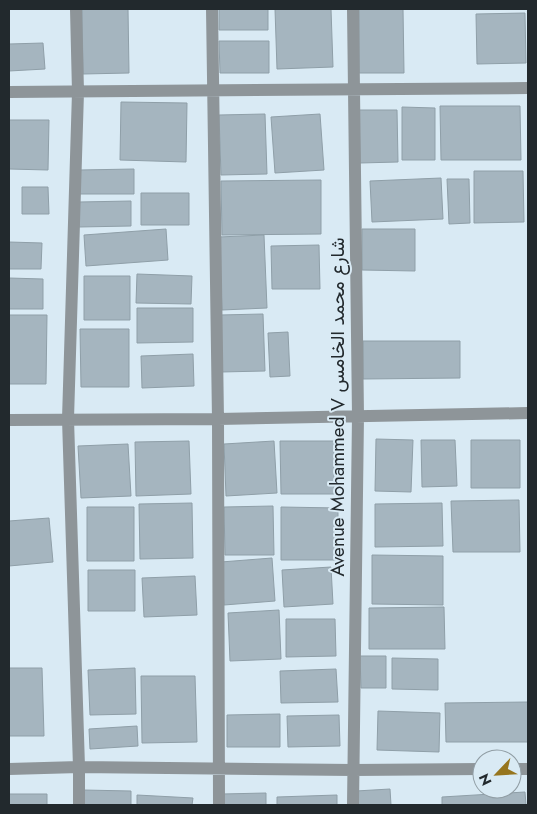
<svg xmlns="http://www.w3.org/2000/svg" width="537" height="814" font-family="Jost,Vazirmatn,sans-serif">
	<rect width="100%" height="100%" fill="#d9eaf4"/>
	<path fill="#a5b5bf" stroke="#8f9fa8" d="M82,9H128L129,73L83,74Z
		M219,9H268V30H219Z
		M275,9H331L333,67L277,69Z
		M359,9H403L404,73H359Z
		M525,13L526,63L477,64L476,14Z
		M219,41H269V73H220Z
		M43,43L45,69L9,71V44Z
		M121,102L187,103L186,162L120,160Z
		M440,106H520L521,160H441Z
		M402,107L435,108V160H402Z
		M359,110H397L398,162L360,163Z
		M265,114L267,174L221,175L219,115Z
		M320,114L324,170L275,173L271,117Z
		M9,120H49L48,170L9,169Z
		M134,169V194H79L80,170Z
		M474,171H523L524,222L474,223Z
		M441,178L443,219L372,222L370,181Z
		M447,179H469L470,223L449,224Z
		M321,180V234L222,235L221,181Z
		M22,187H48L49,214H22Z
		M141,193H189V225H141Z
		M131,201V226L79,227V202Z
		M166,229L168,260L86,266L84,235Z
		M362,229H415V271L362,270Z
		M264,235L267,308L222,310L219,237Z
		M9,242L42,243L41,269H9Z
		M319,245L320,289H272L271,246Z
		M137,274L192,276L191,304L136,303Z
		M84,276H130V320H84Z
		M9,278L43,279V309H9Z
		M137,308H193V342L137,343Z
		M263,314L265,371L221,372L220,315Z
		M9,315H47L46,384H9Z
		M80,329H129V387H81Z
		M288,332L290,376L270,377L268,333Z
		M363,341H460V378L363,379Z
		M193,354L194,386L142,388L141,356Z
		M376,439L413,440L411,492L375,491Z
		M421,440H455L457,486L422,487Z
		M471,440H520V488H471Z
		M189,441L191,494L136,496L135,442Z
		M274,441L277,493L226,496L224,444Z
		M280,441H334V494H281Z
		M128,444L131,496L81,498L78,446Z
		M519,500L520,552H453L451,501Z
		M192,503L193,558L140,559L139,504Z
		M442,503L443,546L375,547V504Z
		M273,506L274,555H225L224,507Z
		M87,507H134V561H87Z
		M281,507L338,508V560H281Z
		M49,518L53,562L9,566V521Z
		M372,555L443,556V605L372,604Z
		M272,558L275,601L224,605L221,562Z
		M331,567L333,604L284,607L282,570Z
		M88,570H135V611H88Z
		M195,576L197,615L144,617L142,578Z
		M444,607L445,649H369V608Z
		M279,610L281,659L230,661L228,613Z
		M286,619H335L336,656L286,657Z
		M360,656H386V688H361Z
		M392,658L438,659V690L392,689Z
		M9,668H42L44,736H9Z
		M135,668L136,714L90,715L88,670Z
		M336,669L338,702L281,703L280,671Z
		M141,676H195L197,742L142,743Z
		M528,702V742H446L445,703Z
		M378,711L440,713L439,752L377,750Z
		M280,714V747H227V715Z
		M339,715L340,746L288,747L287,716Z
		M137,726L138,746L90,749L89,729Z
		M390,789L391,805H357L356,791Z
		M83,790L131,791V805H82Z
		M525,792L526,805H442V797Z
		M266,793V805H222V794Z
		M9,794H47V805H9Z
		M137,795L193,798L192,805H137Z
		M337,795V805H277V797Z"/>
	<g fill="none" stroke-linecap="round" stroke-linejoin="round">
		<path stroke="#8e9599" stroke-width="12" d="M76,9L78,92L68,419L79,767V805
			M212,9L218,419L219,805
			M353,9L358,416L353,805
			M9,92L528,88
			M9,420L218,419L528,413
			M9,769L79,767L353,770L482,769
			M512,769H528"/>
	</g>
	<g text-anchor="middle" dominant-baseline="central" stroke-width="4" stroke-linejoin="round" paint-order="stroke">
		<g font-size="19" fill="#22292d" stroke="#d9eaf4">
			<text transform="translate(337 407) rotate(-90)">Avenue Mohammed V شارع محمد الخامس</text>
		</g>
	</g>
	<rect width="537" height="814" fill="none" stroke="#22292d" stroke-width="20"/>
	<g transform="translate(497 774) rotate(245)"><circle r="24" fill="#d9eaf4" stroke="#909da4"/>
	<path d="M0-4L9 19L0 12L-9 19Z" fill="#96751e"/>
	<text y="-8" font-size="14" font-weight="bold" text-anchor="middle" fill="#22292d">N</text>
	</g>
</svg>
